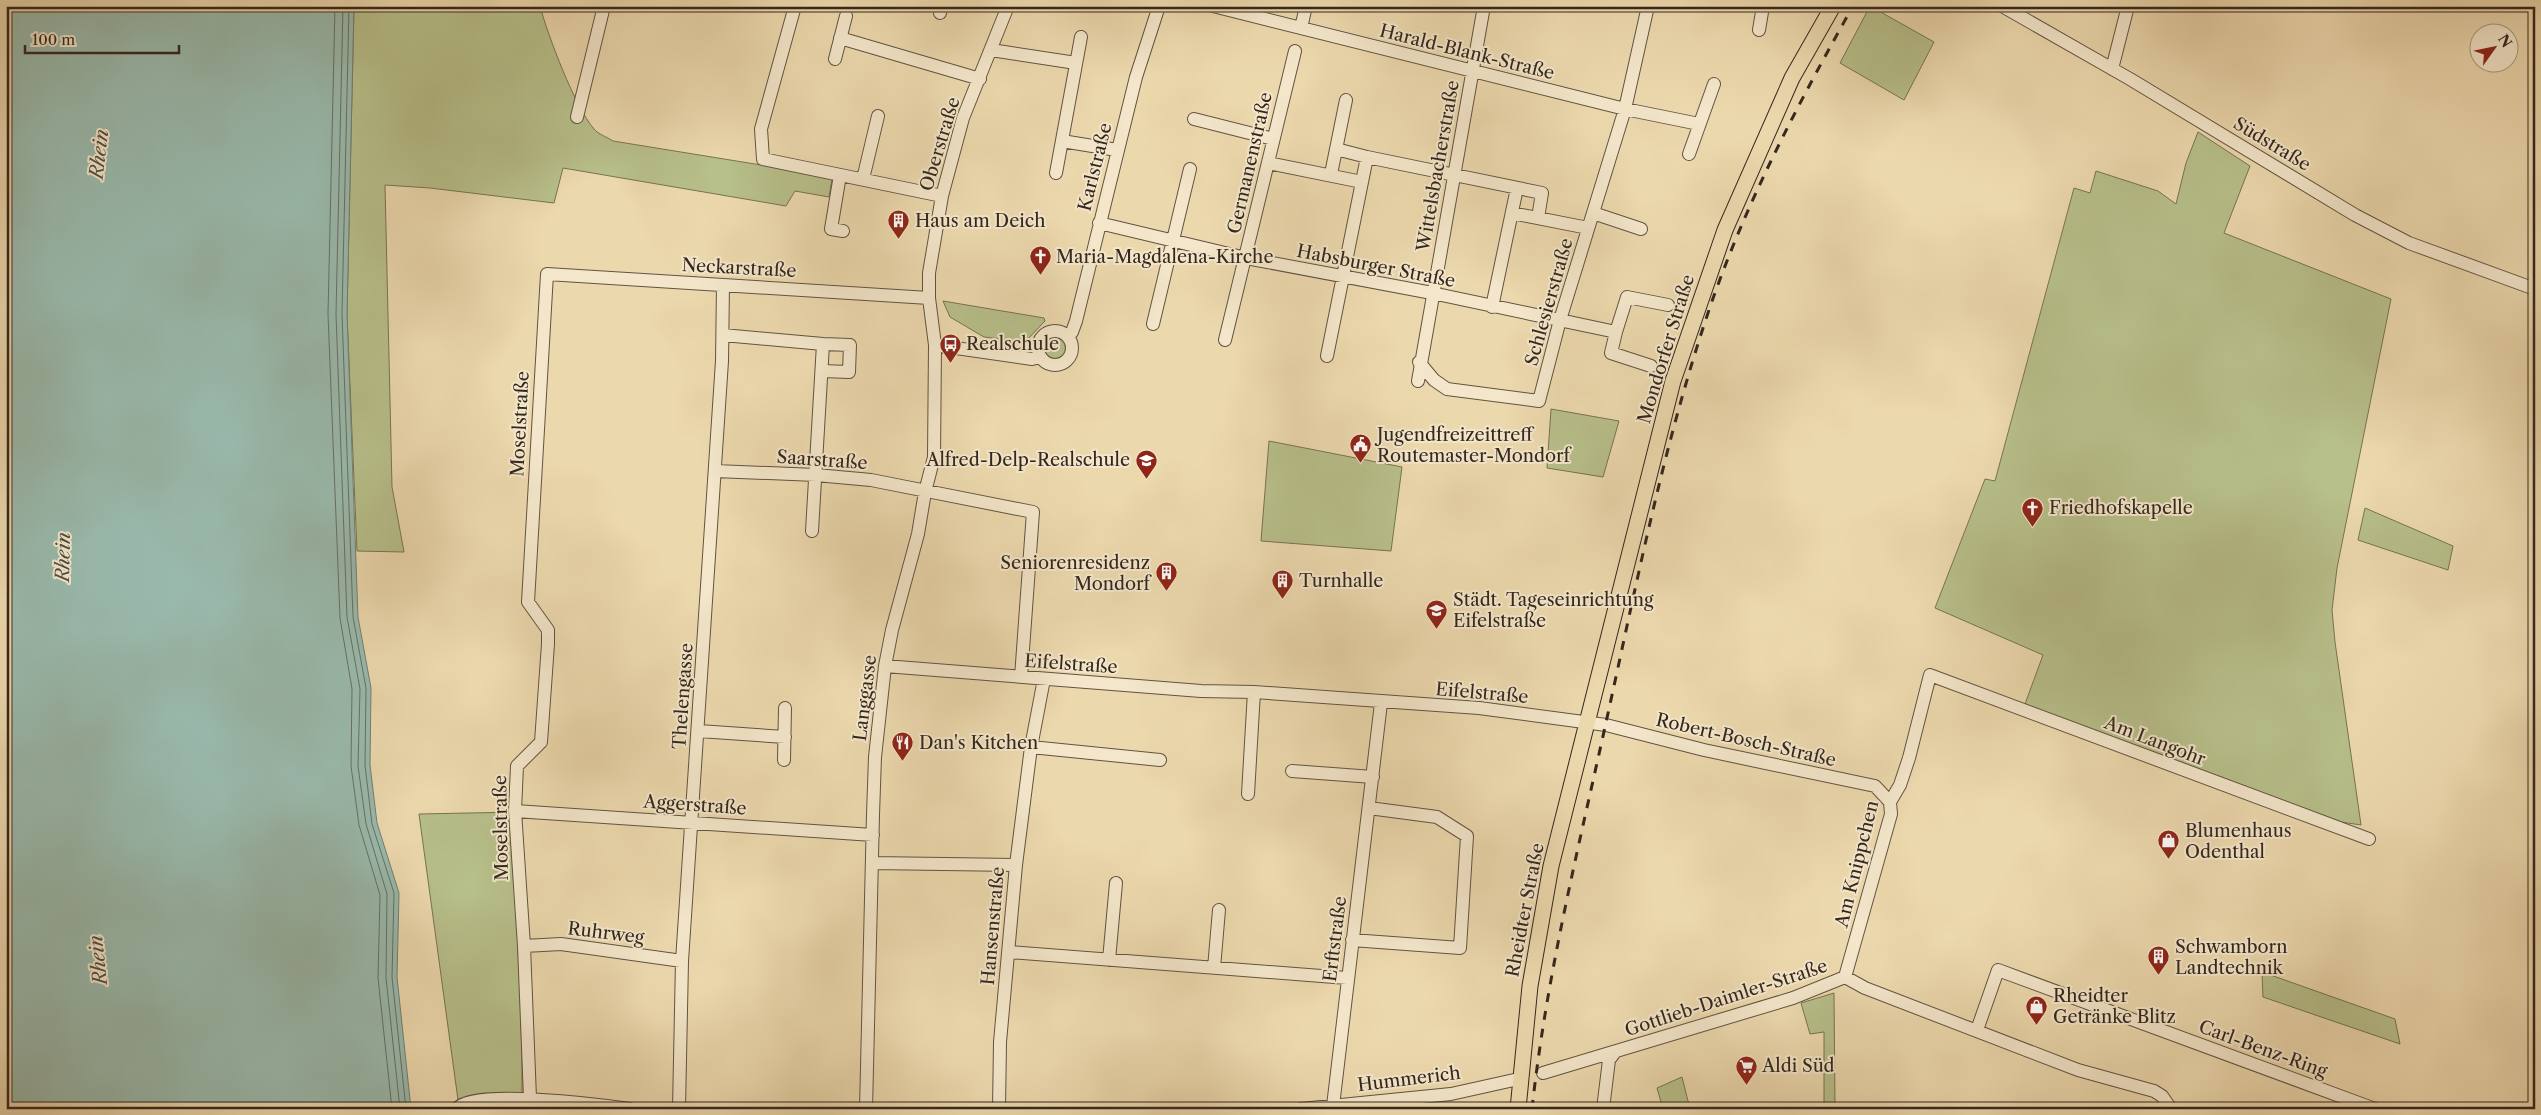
<svg xmlns="http://www.w3.org/2000/svg" width="2541" height="1115" font-family="'Libre Caslon Text',serif">
	<rect width="100%" height="100%" fill="#ecd8ad"/>
	<filter id="stains"><feTurbulence type="fractalNoise" baseFrequency=".004" numOctaves="4"/><feColorMatrix values="0 0 0 0 .2 0 0 0 0 .09 0 0 0 0 .02 0 0 0 .5 -.17"/></filter>
	<radialGradient id="worn" r=".72"><stop offset=".6" stop-color="#630" stop-opacity="0"/><stop offset="1" stop-color="#630" stop-opacity=".3"/></radialGradient>
	<path fill="#b7bf8a" stroke="#767354" d="M354,6H540C548,36 575,107 594,129C598,134 607,137 613,141L829,176L832,179L829,197L795,191L786,206L563,168L554,203L430,188L385,185L392,487L404,552L357,551L347,314Z
		M1870,6L1934,42L1904,100L1840,63Z
		M2198,132L2250,166L2224,233L2391,299L2337,568L2332,610L2335,642L2361,825L2341,822L2025,704L2043,655L1935,608L1985,479L1995,481L2074,188L2090,193L2096,171L2158,191L2176,204L2186,163Z
		M943,301L1044,318L1045,321L1025,342L984,337L950,317Z
		M1043 347a12 12 0 1 1 24 0a12 12 0 1 1-24 0Z
		M1551,409L1619,421L1603,477L1547,468Z
		M1269,441L1402,467L1391,551L1261,541Z
		M2365,508L2453,546L2448,570L2358,540Z
		M519,812L522,949V1096L458,1100L419,814Z
		M2262,972L2395,1019L2400,1044L2263,997Z
		M1834,993L1835,1109H1824V1032L1810,1034L1801,1003Z
		M1682,1077L1690,1109H1663L1657,1088Z"/>
	<path fill="#99b9ac" stroke="#717f73" d="M6,6H354L347,314L358,617L371,688L370,765L377,823L399,893L397,977L411,1109H6Z"/>
	<g fill="none" stroke-linecap="round" stroke-linejoin="round">
		<path stroke="#667065" stroke-width="1" d="M335,6L328,314L340,618L352,689L351,766L359,825L380,895L378,978L392,1109
			M343,6L336,314L347,617L360,689L358,766L366,824L387,894L386,978L400,1109
			M349,6L342,314L353,617L366,688L365,765L372,824L394,893L392,977L406,1109"/>
		<defs>
			<path id="minor" d="M795,6L761,129L763,159L942,196
				M1213,6L1625,109L1699,124
				M2002,6L2130,79L2355,215L2409,243L2535,289
				M940,13L941,6
				M1301,28L1306,6
				M1759,30L1763,6
				M840,38L980,79
				M991,50L1076,63
				M835,59L846,16
				M2112,69L2128,6
				M577,117L604,6
				M1194,119L1273,139
				M1062,141L1117,150
				M1336,149L1367,157
				M1689,154L1714,84
				M1268,163L1362,182
				M1056,173L1081,37
				M1331,174L1346,100
				M840,175L831,229L843,231
				M863,179L878,116
				M1512,213L1588,228
				M1593,213L1641,229
				M1099,223L1246,258L1432,293L1616,332L1611,353L1651,366
				M1492,307L1517,188
				M1153,324L1190,169
				M1038 348a17 17 0 1 1 34 0a17 17 0 1 1-34 0Z
				M1616,332L1627,297L1668,305
				M723,335L823,344L812,531
				M1067,336L1072,332L1076,321L1136,77L1159,6
				M1225,340L1295,51
				M935,345L1032,359L1040,357
				M1327,356L1367,157L1542,193L1538,218
				M1419,362L1434,380L1447,389L1539,401L1560,320L1625,109L1648,6
				M822,371L849,372L850,345L823,344
				M1418,381L1484,6
				M715,471L816,475L871,480L1033,512L1021,677
				M885,666L1201,691L1254,692L1479,708L1606,725L1704,750L1875,786L1890,802
				M699,731L785,737
				M1031,747L1160,760
				M784,760L785,708
				M1292,771L1373,777
				M1248,794L1254,692
				M515,811L873,835
				M872,863L1016,865
				M1352,940L1460,948L1467,836L1437,817L1369,808
				M524,946L561,944L682,961
				M1010,952L1347,978
				M1109,960L1116,883
				M1214,968L1219,910
				M1845,977L1891,814L1890,802L1900,785L1909,758L1930,675L2369,839
				M1977,1030L1998,970L2375,1109
				M1543,1073L1793,998L1845,977L1865,988L2078,1070L2154,1091L2162,1096L2171,1109
				M530,1098L524,946L515,811L517,766L541,742L548,644V630L528,602L547,274L929,298
				M1333,1106L1381,703
				M457,1109C470,1088 603,1105 630,1109
				M679,1109L682,961L722,361L723,285
				M866,1109L873,815L875,757L885,666L892,630L918,534L925,492L934,457L935,345L929,298V273L942,196L963,118L1008,6
				M999,1109L1000,1042L1016,865L1031,747L1044,679
				M1301,1109L1451,1094L1514,1080L1520,1081
				M1603,1109L1609,1060L1615,1052"/>
			<path id="major" d="M1518,1109L1530,986L1551,866L1673,381L1725,230L1792,78L1833,6"/>
		</defs>
		<use href="#minor" stroke="#625342" stroke-width="14"/>
		<use href="#major" stroke="#34271e" stroke-width="17"/>
		<use href="#minor" stroke="#f3e6ca" stroke-width="12"/>
		<use href="#major" stroke="#ecd8ad" stroke-width="15"/>
		<path stroke="#34271e" stroke-width="3" stroke-dasharray="9 9" stroke-linecap="butt" d="M1532,1109C1546,979 1577,854 1605,727C1636,587 1663,446 1709,310C1745,204 1798,104 1853,6"/>
	</g>
	<defs>
		<symbol id="building-pin" viewBox="-11 -11 22 30"><path d="M0 17L-7.5 6A9.5 9.5 0 1 1 7.5 6Z" fill="#8f2418" stroke="#f3e6ca"/><path d="M-4-6H4V6H1V3H-1V6H-4ZM-2.5-4.3h1.7v1.8h-1.7ZM.8-4.3h1.7v1.8H.8ZM-2.5-1h1.7V.8h-1.7ZM.8-1h1.7V.8H.8Z" fill="#fff"/></symbol>
		<symbol id="church-pin" viewBox="-11 -11 22 30"><path d="M0 17L-7.5 6A9.5 9.5 0 1 1 7.5 6Z" fill="#8f2418" stroke="#f3e6ca"/><path d="M-1.2-6h2.4v3.5h3.3v2.4h-3.3V6h-2.4V-.1h-3.3v-2.4h3.3Z" fill="#fff"/></symbol>
		<symbol id="bus-pin" viewBox="-11 -11 22 30"><path d="M0 17L-7.5 6A9.5 9.5 0 1 1 7.5 6Z" fill="#8f2418" stroke="#f3e6ca"/><path d="M-5-6H5V4H4V6H2V4H-2V6H-4V4H-5ZM-3.5-4V0h7V-4ZM-3.5 1.2v1.5H-2V1.2ZM2 1.2v1.5H3.5V1.2Z" fill="#fff"/></symbol>
		<symbol id="civic-pin" viewBox="-11 -11 22 30"><path d="M0 17L-7.5 6A9.5 9.5 0 1 1 7.5 6Z" fill="#8f2418" stroke="#f3e6ca"/><path d="M-.6-6.5H3V-4.5H.6V-3L4-1V1h2V6H-6V1h2V-1L-.6-3ZM-1.2 2.5V6h2.4V2.5Z" fill="#fff"/></symbol>
		<symbol id="school-pin" viewBox="-11 -11 22 30"><path d="M0 17L-7.5 6A9.5 9.5 0 1 1 7.5 6Z" fill="#8f2418" stroke="#f3e6ca"/><path d="M0-5L7-2L0 1L-7-2ZM-4 1L0 2.5L4 1V4Q0 6-4 4Z" fill="#fff"/></symbol>
		<symbol id="restaurant-pin" viewBox="-11 -11 22 30"><path d="M0 17L-7.5 6A9.5 9.5 0 1 1 7.5 6Z" fill="#8f2418" stroke="#f3e6ca"/><path d="M-5-6h1v4h1v-4h1v4h1v-4h1v5L-1.5 .5V6h-2V.5L-5-1ZM5-6V6H3V1.5H1.5Q1.5-4 5-6Z" fill="#fff"/></symbol>
		<symbol id="shop-pin" viewBox="-11 -11 22 30"><path d="M0 17L-7.5 6A9.5 9.5 0 1 1 7.5 6Z" fill="#8f2418" stroke="#f3e6ca"/><path d="M-5-2.5h2.3a2.7 3.5 0 0 1 5.4 0H5L5.5 6h-11ZM-1.5-2.5h3a1.5 2.3 0 0 0-3 0Z" fill="#fff"/></symbol>
		<symbol id="supermarket-pin" viewBox="-11 -11 22 30"><path d="M0 17L-7.5 6A9.5 9.5 0 1 1 7.5 6Z" fill="#8f2418" stroke="#f3e6ca"/><path d="M-6-5.5h2.5l.6 2H6L4.5 2H-2.5L-4.4-4H-6ZM-1.5 3.2a1.3 1.3 0 1 0 .1 0ZM3 3.2a1.3 1.3 0 1 0 .1 0Z" fill="#fff"/></symbol>
	</defs>
	<g fill-rule="evenodd">
		<use href="#building-pin" x="886" y="208" width="25" height="34"/>
		<use href="#church-pin" x="1028" y="244" width="25" height="34"/>
		<use href="#bus-pin" x="938" y="332" width="25" height="34"/>
		<use href="#civic-pin" x="1348" y="432" width="25" height="34"/>
		<use href="#school-pin" x="1134" y="448" width="25" height="34"/>
		<use href="#church-pin" x="2020" y="496" width="25" height="34"/>
		<use href="#building-pin" x="1154" y="560" width="25" height="34"/>
		<use href="#building-pin" x="1270" y="568" width="25" height="34"/>
		<use href="#school-pin" x="1424" y="598" width="25" height="34"/>
		<use href="#restaurant-pin" x="890" y="730" width="25" height="34"/>
		<use href="#shop-pin" x="2156" y="828" width="25" height="34"/>
		<use href="#building-pin" x="2146" y="944" width="25" height="34"/>
		<use href="#shop-pin" x="2024" y="994" width="25" height="34"/>
		<use href="#supermarket-pin" x="1734" y="1054" width="25" height="34"/>
	</g>
	<g text-anchor="middle" dominant-baseline="central" stroke-width="4" stroke-linejoin="round" paint-order="stroke">
		<g font-size="18" fill="#34271e" stroke="#f3e6ca">
			<text transform="translate(1467 52) rotate(14)">Harald-Blank-Straße</text>
			<text transform="translate(940 144) rotate(-73)">Oberstraße</text>
			<text transform="translate(2272 144) rotate(31)">Südstraße</text>
			<text transform="translate(1250 163) rotate(-77)">Germanenstraße</text>
			<text transform="translate(1438 166) rotate(-80)">Wittelsbacherstraße</text>
			<text transform="translate(1095 167) rotate(-76)">Karlstraße</text>
			<text transform="translate(1376 266) rotate(11)">Habsburger Straße</text>
			<text transform="translate(739 268) rotate(3)">Neckarstraße</text>
			<text transform="translate(1549 302) rotate(-74)">Schlesierstraße</text>
			<text transform="translate(1666 349) rotate(-73)">Mondorfer Straße</text>
			<text transform="translate(520 424) rotate(-87)">Moselstraße</text>
			<text transform="translate(822 460) rotate(4)">Saarstraße</text>
			<text transform="translate(1071 664) rotate(4)">Eifelstraße</text>
			<text transform="translate(1482 693) rotate(5)">Eifelstraße</text>
			<text transform="translate(683 696) rotate(-86)">Thelengasse</text>
			<text transform="translate(865 698) rotate(-83)">Langgasse</text>
			<text transform="translate(1746 740) rotate(13)">Robert-Bosch-Straße</text>
			<text transform="translate(2155 741) rotate(21)">Am Langohr</text>
			<text transform="translate(695 805) rotate(4)">Aggerstraße</text>
			<text transform="translate(501 828) rotate(-91)">Moselstraße</text>
			<text transform="translate(1857 864) rotate(-76)">Am Knippchen</text>
			<text transform="translate(1525 910) rotate(-79)">Rheidter Straße</text>
			<text transform="translate(993 926) rotate(-85)">Hansenstraße</text>
			<text transform="translate(606 933) rotate(7)">Ruhrweg</text>
			<text transform="translate(1335 939) rotate(-83)">Erftstraße</text>
			<text transform="translate(1726 998) rotate(-18)">Gottlieb-Daimler-Straße</text>
			<text transform="translate(2263 1049) rotate(20)">Carl-Benz-Ring</text>
			<text transform="translate(1409 1079) rotate(-7)">Hummerich</text>
		</g>
		<g font-size="18" fill="#34271e" stroke="#f3e6ca" text-anchor="start">
			<text x="915" y="221">Haus am Deich</text>
			<text x="1056" y="257">Maria-Magdalena-Kirche</text>
			<text x="966" y="344">Realschule</text>
			<text x="1377" y="435">Jugendfreizeittreff<tspan x="1377" dy="21">Routemaster-Mondorf</tspan></text>
			<text x="1130" y="460" text-anchor="end">Alfred-Delp-Realschule</text>
			<text x="2049" y="508">Friedhofskapelle</text>
			<text x="1150" y="563" text-anchor="end">Seniorenresidenz<tspan x="1150" dy="21">Mondorf</tspan></text>
			<text x="1299" y="581">Turnhalle</text>
			<text x="1453" y="600">Städt. Tageseinrichtung<tspan x="1453" dy="21">Eifelstraße</tspan></text>
			<text x="919" y="743">Dan's Kitchen</text>
			<text x="2185" y="831">Blumenhaus<tspan x="2185" dy="21">Odenthal</tspan></text>
			<text x="2175" y="947">Schwamborn<tspan x="2175" dy="21">Landtechnik</tspan></text>
			<text x="2053" y="996">Rheidter<tspan x="2053" dy="21">Getränke Blitz</tspan></text>
			<text x="1762" y="1066">Aldi Süd</text>
		</g>
		<g font-size="19" font-style="italic" fill="#4d4c42" stroke="#f3e6ca">
			<text transform="translate(99 154) rotate(-83)">Rhein</text>
			<text transform="translate(63 557) rotate(-89)">Rhein</text>
			<text transform="translate(98 960) rotate(-96)">Rhein</text>
		</g>
	</g>
	<rect width="2541" height="1115" fill="none" stroke="#ecd8ad" stroke-width="25"/>
	<rect x="8" y="8" width="2526" height="1100" fill="none" stroke="#34271e" stroke-width="2.5"/>
	<rect x="12" y="12" width="2516" height="1090" fill="none" stroke="#34271e"/>
	<g transform="translate(2494 48) rotate(57)"><circle r="24" fill="#f3e6ca" stroke="#a79a85"/>
	<path d="M0-4L9 19L0 12L-9 19Z" fill="#8f2418"/>
	<text y="-8" font-size="14" font-weight="bold" text-anchor="middle" fill="#34271e">N</text>
	</g>
	<path d="M25 45v8h154v-8" fill="none" stroke="#34271e" stroke-width="2.5"/>
	<text x="32" y="45" font-size="15" fill="#34271e" stroke="#f3e6ca" stroke-width="4" paint-order="stroke">100 m</text>
	<rect width="100%" height="100%" filter="url(#stains)"/>
	<rect width="100%" height="100%" fill="url(#worn)"/>
</svg>
